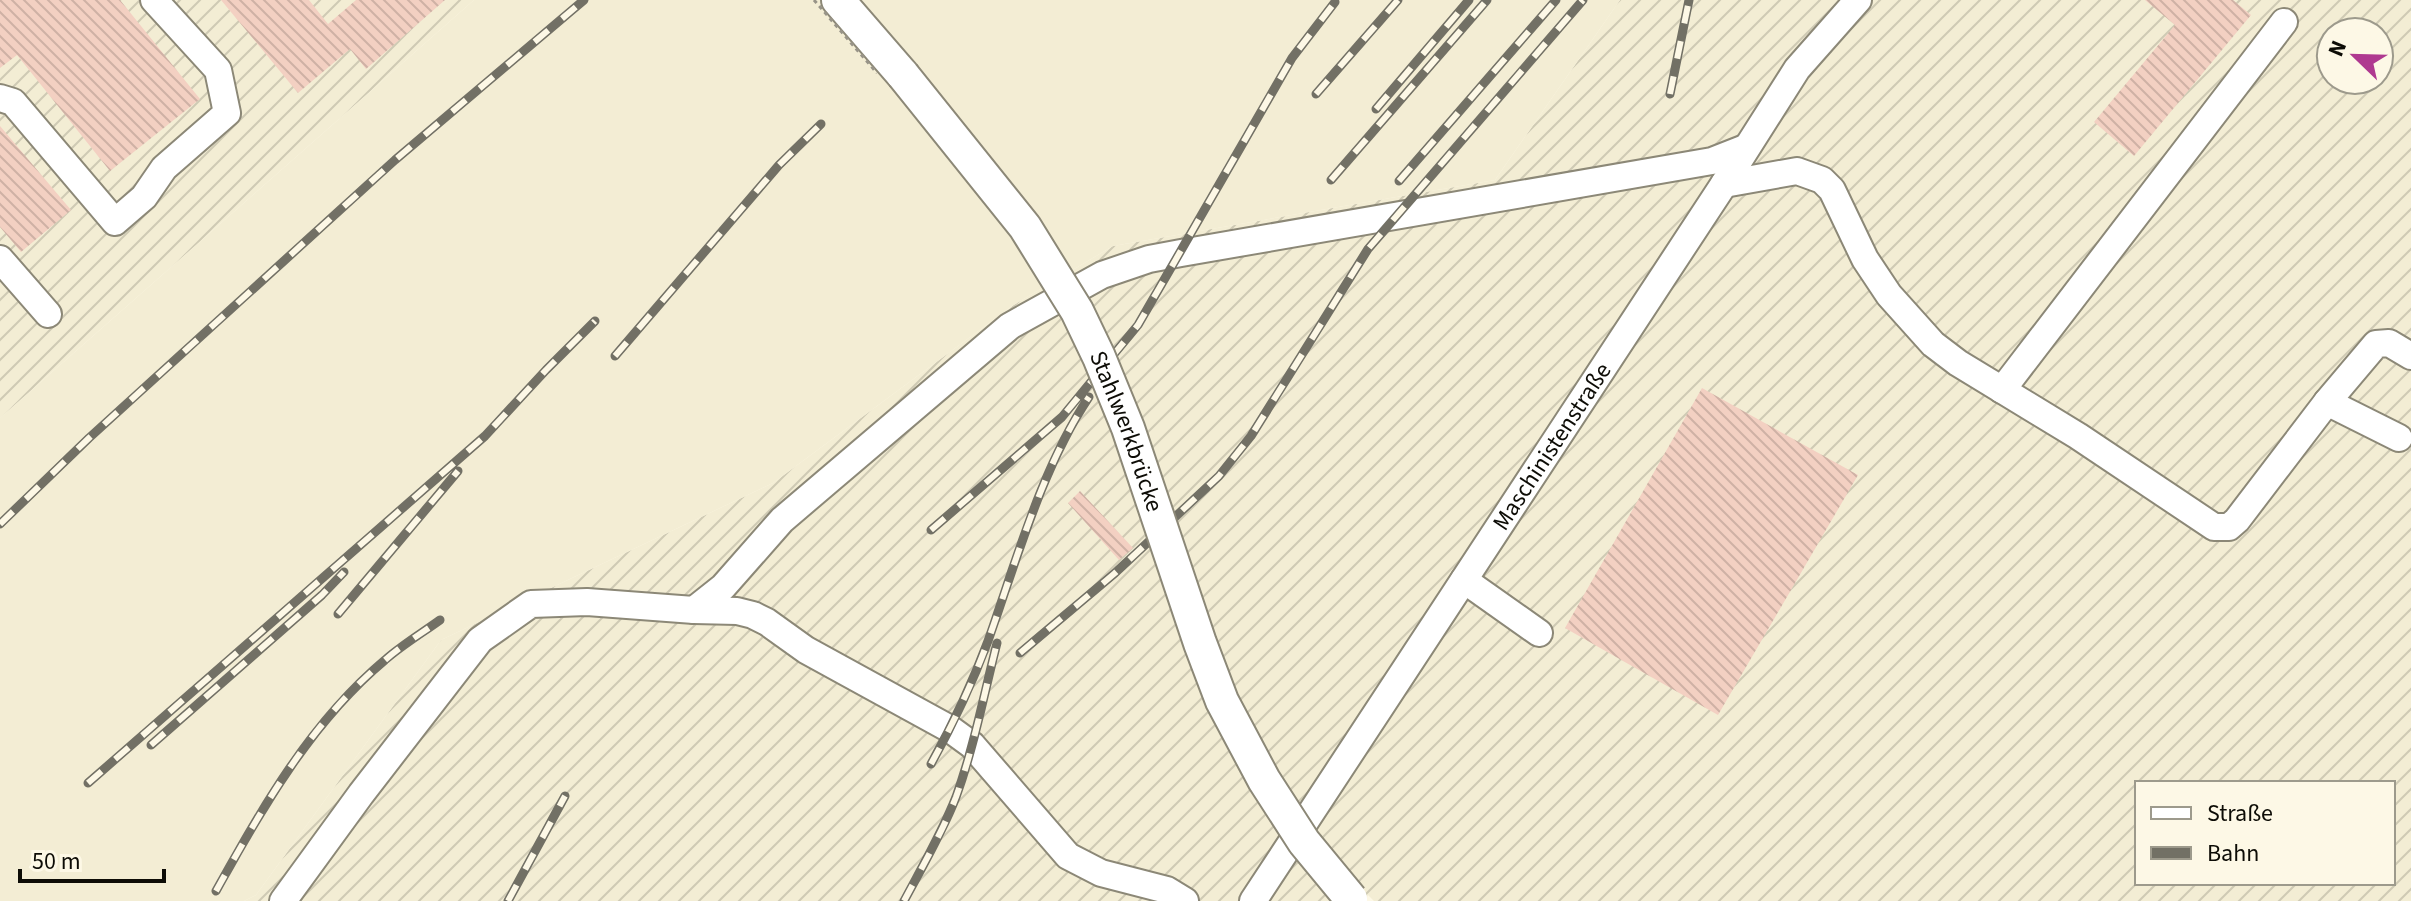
<svg xmlns="http://www.w3.org/2000/svg" width="2411" height="901" font-family="'Source Sans 3',sans-serif">
	<defs>
		<pattern id="industrial-furrows" width="10" height="10" patternUnits="userSpaceOnUse" patternTransform="scale(2)"><rect width="10" height="10" fill="#f3edd4"/><path d="M-1 1l2-2M0 10L10 0M9 11l2-2" fill="none" stroke="#cfcab4"/></pattern>
		<pattern id="building-back-hatch" width="6" height="6" patternUnits="userSpaceOnUse" patternTransform="scale(2)"><rect width="6" height="6" fill="#f3d0c2"/><path d="M-1 5l2 2M0 0l6 6M5-1l2 2" fill="none" stroke="#cfb1a5"/></pattern>
	</defs>
	<rect width="100%" height="100%" fill="#fdf8e6"/>
	<path fill="url(#industrial-furrows)" fill-rule="evenodd" d="M0,0H474L0,418Z
		M1620,0H2411V901H1374L1368,895L1365,901H244L256,895L441,640L773,483L1012,306L1113,246L1495,180ZM2331,32H2379V80H2331ZM2137,783H2393V883H2137Z"/>
	<path fill="#f3edd4" d="M474,0H1620L1495,180L1113,246L1012,306L773,483L441,640L256,895L244,901H0V418Z"/>
	<path fill="url(#building-back-hatch)" d="M0,0H120L200,99L110,171L17,55L0,68Z
		M221,0H309L328,24L356,0H445L366,69L350,49L298,93Z
		M2145,0H2233L2251,15L2134,156L2094,122L2175,25Z
		M0,126L71,210L21,252L0,227Z
		M1702,388L1858,475L1718,715L1565,628Z
		M1080,491L1133,548L1119,560L1068,503Z"/>
	<g fill="none" stroke-linecap="round" stroke-linejoin="round">
		<defs>
			<g id="minor">
				<path d="M0,98L13,102L115,222L144,197L164,168L227,113L218,70L154,0"/>
				<path d="M1724,184L1797,171L1822,180L1832,190L1865,259L1889,295L1933,344L1958,363L2078,436L2214,527H2229L2237,520L2327,402L2376,344L2389,343L2411,356"/>
				<path d="M0,259L48,314"/>
				<path d="M2002,390L2284,22"/>
				<path d="M2327,402L2399,438"/>
				<path d="M1464,580L1539,633"/>
				<path d="M694,610L723,587L782,520L1010,326L1102,275L1149,259L1181,253L1712,161L1745,148"/>
				<path d="M283,901L361,794L480,640L531,604L587,602L694,610L737,611L753,615L767,622L806,650L950,729L972,745L1068,856L1101,873L1167,890L1185,901"/>
				<path id="s1" d="M1253,901L1724,184L1797,69L1858,0"/>
			</g>
			<path id="major" d="M838,0L903,75"/>
		</defs>
		<use href="#minor" stroke="#8c8877" stroke-width="30"/>
		<use href="#major" stroke="#8c8877" stroke-width="36"/>
		<use href="#minor" stroke="#fff" stroke-width="26"/>
		<use href="#major" stroke="#fff" stroke-width="32"/>
		<defs>
			<path id="rail" d="M1316,94L1398,0
				M1670,94L1689,0
				M1376,109L1469,0
				M1331,180L1487,0
				M1399,181L1556,0
				M615,356L779,165L821,124
				M0,524L89,438L395,160L584,0
				M931,530L1062,417L1138,325L1292,58L1335,2
				M338,614L458,471
				M1020,653L1115,573L1219,476L1251,436L1368,249L1583,0
				M151,745L322,595L344,572
				M931,764C953,724 972,684 988,641C1016,562 1042,467 1089,397
				M88,783L485,436L546,370L595,321
				M216,891C263,807 310,723 385,660C402,645 422,633 440,620
				M508,901L565,796
				M904,901C922,867 942,833 956,797C974,747 984,694 997,643"/>
		</defs>
		<use href="#rail" stroke="#727065" stroke-width="9"/>
		<use href="#rail" stroke="#fdf8e6" stroke-width="6" stroke-dasharray="18" stroke-linecap="butt"/>
		<defs>
			<g id="major-bridge">
				<path id="s2" d="M903,75L1025,227L1077,311L1099,357L1128,428L1200,643L1222,701L1264,780L1304,842L1351,899"/>
			</g>
		</defs>
		<use href="#major-bridge" stroke="#8c8877" stroke-width="36" stroke-linecap="butt"/>
		<path stroke="#989488" stroke-width="3" stroke-dasharray="4 4" stroke-linecap="butt" d="M814,0L877,73"/>
		<use href="#major-bridge" stroke="#fff" stroke-width="32"/>
	</g>
	<g text-anchor="middle" dominant-baseline="central" stroke-width="6" stroke-linejoin="round" paint-order="stroke">
		<g font-size="24" fill="#0d0c06" stroke="#fdf8e6">
			<text stroke="none"><textPath href="#s2" startOffset="424">Stahlwerkbrücke</textPath></text>
			<text stroke="none"><textPath href="#s1" startOffset="544">Maschinistenstraße</textPath></text>
		</g>
	</g>
	<rect x="2135" y="781" width="260" height="104" fill="#fdf8e6" stroke="#9d9a8c" stroke-width="2"/>
	<rect x="2151" y="807" width="40" height="12" fill="#ffffff" stroke="#9d9a8c" stroke-width="2"/>
	<text x="2207" y="821" font-size="24" fill="#0d0c06">Straße</text>
	<rect x="2151" y="847" width="40" height="12" fill="#727065" stroke="#9d9a8c" stroke-width="2"/>
	<text x="2207" y="861" font-size="24" fill="#0d0c06">Bahn</text>
	<g transform="translate(2355 56) rotate(293)"><circle r="38" fill="#fdf8e6" stroke="#9d9a8c" stroke-width="2"/>
	<path d="M0-6L14 30L0 20L-14 30Z" fill="#af3990"/>
	<text y="-12" font-size="22" font-weight="bold" text-anchor="middle" fill="#0d0c06">N</text>
	</g>
	<path d="M20 869v12h144v-12" fill="none" stroke="#0d0c06" stroke-width="4"/>
	<text x="32" y="869" font-size="24" fill="#0d0c06" stroke="#fdf8e6" stroke-width="6" paint-order="stroke">50 m</text>
</svg>
